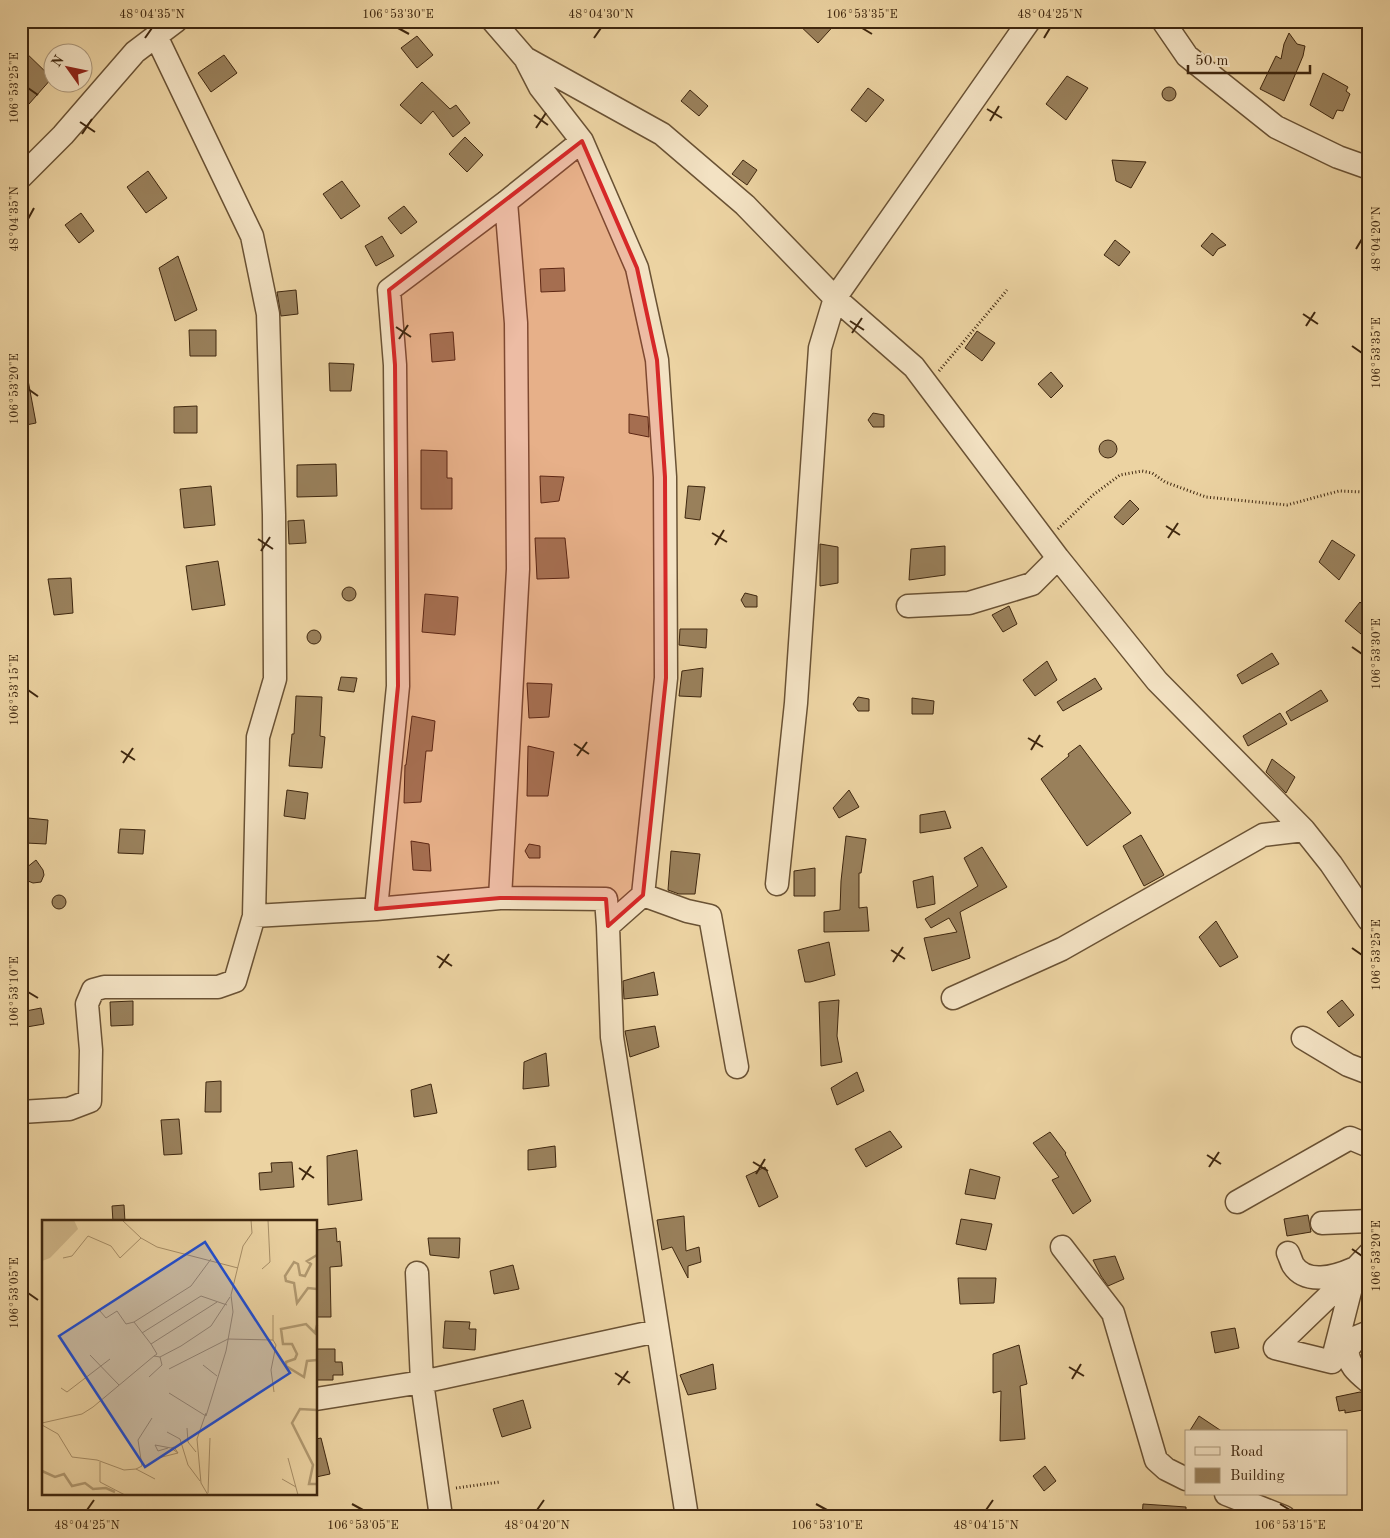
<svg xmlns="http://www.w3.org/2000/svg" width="1390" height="1538" font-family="'Old Standard TT',serif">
	<rect width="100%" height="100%" fill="#ecd3a2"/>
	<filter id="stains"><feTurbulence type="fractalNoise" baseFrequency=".004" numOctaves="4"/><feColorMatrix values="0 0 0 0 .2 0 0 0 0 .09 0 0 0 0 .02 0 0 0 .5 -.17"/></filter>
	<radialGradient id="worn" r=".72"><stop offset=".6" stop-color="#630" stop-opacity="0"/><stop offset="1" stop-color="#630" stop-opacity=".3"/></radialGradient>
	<path fill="#99805b" stroke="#3f270f" d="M795,21H838L818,43Z
		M1289,33L1297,44L1305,46L1303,56L1284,101L1260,89L1276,56L1281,59L1284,44Z
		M417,36L433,55L417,68L401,48Z
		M21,48L52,78L21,113Z
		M224,55L237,73L211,92L198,73Z
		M1323,73L1348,87L1346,91L1350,94L1343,111L1337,110L1333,119L1310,105Z
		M1067,76L1088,88L1066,120L1046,104Z
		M422,82L450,109L456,105L470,123L453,137L433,111L421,124L400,105Z
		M1162 94a7 7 0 1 1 14 0a7 7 0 1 1-14 0Z
		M868,88L884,100L866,122L851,110Z
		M690,90L708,106L699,116L681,101Z
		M465,137L483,155L467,172L449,154Z
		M743,160L757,170L747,185L732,174Z
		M1112,160L1146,162L1131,188L1116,181Z
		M148,171L167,198L146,213L127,187Z
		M342,181L360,206L341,219L323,194Z
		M404,206L417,222L401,234L388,218Z
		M81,213L94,231L79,243L65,225Z
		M1212,233L1226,245L1218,249L1213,256L1201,246Z
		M382,236L394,256L376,266L365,246Z
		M1115,240L1130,252L1119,266L1104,255Z
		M178,256L197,310L175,321L159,268Z
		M564,268L565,291L541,292L540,269Z
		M296,290L298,314L281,316L277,292Z
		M189,330H216V356H190Z
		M977,331L995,343L982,361L965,348Z
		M453,332L455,360L432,362L430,334Z
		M329,363L354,364L351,391H330Z
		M1051,372L1063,386L1051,398L1038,384Z
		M28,380L36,423L21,426V381Z
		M197,406V433H174V407Z
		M873,413L884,415V427H873L868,420Z
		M629,414L648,417L649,437L629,433Z
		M1099 449a9 9 0 1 1 18 0a9 9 0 1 1-18 0Z
		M421,450L447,451V478H452V509H421Z
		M336,464L337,496L297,497V465Z
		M540,476L564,477L559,501L541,503Z
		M211,486L215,525L184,528L180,489Z
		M688,486L705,487L700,520L685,518Z
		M1130,500L1139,509L1123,525L1114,517Z
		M304,520L306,543L289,544L288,521Z
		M535,538H565L569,578L537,579Z
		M1332,540L1355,555L1339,580L1319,562Z
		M820,544L838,547V583L820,586Z
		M945,546V575L909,580L911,549Z
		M218,561L225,605L192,610L186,566Z
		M71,578L73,613L54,615L48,579Z
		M342 594a7 7 0 1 1 14 0a7 7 0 1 1-14 0Z
		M745,593L757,596V607H745L741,600Z
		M425,594L458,597L455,635L422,632Z
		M1360,602L1369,612V626L1361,634L1345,621Z
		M1009,606L1017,624L1003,632L992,615Z
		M680,629H707L706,648L679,645Z
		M307 637a7 7 0 1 1 14 0a7 7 0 1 1-14 0Z
		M1272,653L1279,664L1242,684L1237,675Z
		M1047,661L1057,680L1035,696L1023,680Z
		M703,668L701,697L679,696L682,671Z
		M341,677L357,678L354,692L338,690Z
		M1095,678L1102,689L1063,711L1057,702Z
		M527,683L552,684L549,717L529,718Z
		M1321,690L1328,701L1291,721L1286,712Z
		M296,696L322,697L320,736L325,737L322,768L289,766L292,734H294Z
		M858,697L869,699V711H858L853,704Z
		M912,698L934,701L933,714H912Z
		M1280,713L1287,724L1248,746L1243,736Z
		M412,716L435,721L432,751H426L421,802L404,803L405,765H406Z
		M1080,745L1131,813L1087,846L1041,779L1069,756L1068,754Z
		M528,746L554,752L548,796H527Z
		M1272,759L1295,777L1286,793L1266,772Z
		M287,790L308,793L305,819L284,816Z
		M849,790L859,807L839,818L833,808Z
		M945,811L951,828L920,833V815Z
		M28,818L48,820L46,844L26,843Z
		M120,829L145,830L143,854L118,853Z
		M1141,835L1164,875L1144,886L1123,846Z
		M846,836L866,839L861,873H859V908L867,907L869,931L824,932V912L840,910L841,881Z
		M411,841L429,844L431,871L413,870Z
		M529,844L540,846V858H529L525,851Z
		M982,847L1007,887L960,912L970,958L932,971L924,938L957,932L949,918L931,928L925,919L978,886L964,858Z
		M671,851L700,854L695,894H679L668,890Z
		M36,860L43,870L44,875L41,882L33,883L28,881L25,877L24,873L26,868Z
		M815,868V896H794V871Z
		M933,876L935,904L917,908L913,881Z
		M52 902a7 7 0 1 1 14 0a7 7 0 1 1-14 0Z
		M1216,921L1238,957L1220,967L1199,937Z
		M829,942L835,975L810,982H805L798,950Z
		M654,972L658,995L624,999L623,981Z
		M839,1000L837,1036L842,1062L821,1066L819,1002Z
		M1342,1000L1354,1015L1339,1027L1327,1012Z
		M133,1001V1025L111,1026L110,1002Z
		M41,1008L44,1024L21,1028V1012Z
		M655,1026L659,1047L630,1057L625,1031Z
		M546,1053L549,1086L523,1089L524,1062Z
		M857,1072L864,1091L837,1105L831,1088Z
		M221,1081V1112H205L206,1082Z
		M431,1084L437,1113L414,1117L411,1090Z
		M179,1119L182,1154L164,1155L161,1120Z
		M890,1131L902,1147L866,1167L855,1149Z
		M1050,1132L1066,1153L1065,1154L1091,1201L1073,1214L1052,1180L1059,1177L1033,1143Z
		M555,1146L556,1167L528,1170V1150Z
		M357,1150L362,1200L328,1205L327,1156Z
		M292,1162L294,1187L260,1190L259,1173L272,1172L271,1163Z
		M765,1167L778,1197L759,1207L746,1176Z
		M970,1169L1000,1177L995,1199L965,1194Z
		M124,1205L125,1222H113L112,1206Z
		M1308,1215L1311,1232L1287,1236L1284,1219Z
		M684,1216L686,1251L699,1247L701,1262L688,1266V1278L672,1247L662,1250L657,1220Z
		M961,1219L992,1224L986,1250L956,1244Z
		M336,1228L337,1242L340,1241L342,1266L330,1267L331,1317H316V1230Z
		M428,1238H460L459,1258L430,1255Z
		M1115,1256L1124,1279L1108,1286L1101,1276L1093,1260Z
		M513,1265L519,1289L494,1294L490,1271Z
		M958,1278H996L994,1303L960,1304Z
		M445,1321L470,1322L469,1329H476L475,1350L443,1348Z
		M1235,1328L1239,1348L1215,1353L1211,1332Z
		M1019,1345L1027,1384L1020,1386L1025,1439L1000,1441L1001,1391L993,1393V1354Z
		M316,1349H335V1362H342L343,1375H333V1380H316Z
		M713,1364L716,1389L688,1395L680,1375Z
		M1360,1392L1369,1395V1409L1345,1413V1410L1339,1411L1336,1397Z
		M523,1400L531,1428L502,1437L493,1409Z
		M1199,1416L1223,1432H1189Z
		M321,1438L330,1474L316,1477V1439Z
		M1045,1466L1056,1481L1044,1491L1033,1476Z
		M1143,1504L1186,1507V1517H1142Z"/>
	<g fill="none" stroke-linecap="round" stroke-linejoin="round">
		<defs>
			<path id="minor" d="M493,21L525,58L662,134L745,205L835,298L914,367L1058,558L1157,681L1304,830L1263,835L1062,949L953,998
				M1163,21L1187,56L1276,127L1338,157L1369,168
				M156,36L252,236L268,314L274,515L275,679L258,737L254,916L376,909L500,898L518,569L516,323L506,202
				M525,58L540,87L582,141L637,268L657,360L665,477L666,678L643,895L608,926L612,1037L687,1517
				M21,177L63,135L135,52L176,21
				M908,606L969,603L1032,584L1058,558
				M1291,821L1304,830L1331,864L1369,920
				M777,884L796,703L820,348L835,298L1029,21
				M643,895L687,911L710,916L737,1067
				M500,898L606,899L608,926
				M376,909L398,686L395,365L389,290L506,202L582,141
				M1303,1038L1348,1065L1369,1073
				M21,1112L69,1109L90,1101L91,1050L87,1004L93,990L104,987H218L235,981L254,916
				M1237,1202L1350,1138L1369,1146
				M1322,1223L1369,1221
				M1062,1247L1113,1313L1156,1460L1166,1469L1186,1479
				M1288,1253C1290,1257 1291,1261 1293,1265C1306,1285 1335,1277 1353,1269
				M1356,1268L1332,1362L1275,1348L1333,1292L1369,1254
				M417,1273L422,1382L441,1517
				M1369,1332L1357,1337L1347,1350C1349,1366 1357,1372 1369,1382
				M316,1399L422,1382L657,1331
				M1226,1494L1284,1517"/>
		</defs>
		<use href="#minor" stroke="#6a5234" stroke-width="25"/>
		<path stroke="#3f270f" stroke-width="3" stroke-dasharray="1 2.5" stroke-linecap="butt" d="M939,371L1007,290
			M1058,529L1093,495L1120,475L1142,471L1152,473L1165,482L1206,497L1287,505L1339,491L1364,492L1369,495
			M456,1488L500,1482"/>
		<use href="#minor" stroke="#f3e2c3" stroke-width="22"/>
	</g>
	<path fill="#d62828" fill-opacity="0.2" stroke="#d62828" stroke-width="4" stroke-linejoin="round" d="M582,141L637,268L657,360L665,477L666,678L643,895L608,926L606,899L500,898L376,909L398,686L395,365L389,290Z"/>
	<path fill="none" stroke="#3f270f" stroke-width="2" d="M398,28L409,34M862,28L872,34M145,38L152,28M594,38L601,28M1044,38L1050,28M28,88L38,95M987,109L1002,118M534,115L548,125M990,121L999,106M80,122L95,132M536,128L546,113M82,134L92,119M28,219L34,208M1356,249L1362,239M1303,314L1318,324M850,321L864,330M1306,326L1315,312M396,327L411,337M852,333L862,318M399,339L408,325M1352,346L1362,353M28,389L38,396M1166,526L1180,535M712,533L727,542M1168,538L1178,523M258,539L273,549M715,545L724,530M261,551L270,537M1352,647L1362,654M28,690L38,697M1028,738L1043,747M574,744L589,754M1031,750L1040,735M121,751L135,760M577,756L587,742M123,763L133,748M1352,948L1362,955M891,950L905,959M437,956L452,966M893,962L903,947M439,968L449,954M28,992L38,998M1207,1155L1221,1164M753,1162L768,1171M1209,1167L1219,1152M299,1168L314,1178M756,1174L765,1159M302,1180L311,1166M1352,1249L1362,1256M28,1293L38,1300M1069,1367L1084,1376M615,1373L630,1383M1072,1379L1081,1364M618,1385L628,1371M352,1504L363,1510M816,1504L827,1510M1280,1504L1290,1510M87,1510L94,1500M537,1510L544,1500M986,1510L993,1500"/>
	<g transform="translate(42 1220)">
		<rect width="275" height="275" fill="#ecd3a2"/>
		<path d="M0,0H32L36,9L8,38L0,41Z" fill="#cfb689"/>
		<path fill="none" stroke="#b19970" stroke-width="2.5" d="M275,35L265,41L269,44L263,56L258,55L256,44L252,42L243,56L244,61L252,63L255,83L266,68L275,69M275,105L273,113L264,104L239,109L241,124H250L255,134L253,139L244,142V146L262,157L265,141L275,140M275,190L258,189L250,203L271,245L267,264H275M0,251L13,257L22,254L30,266L43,263L51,269L64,268L73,272"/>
		<path fill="none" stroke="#a78e67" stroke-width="1" d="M80,0L99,18L115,27L196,48M21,38L30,36L46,16L69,26L78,38L99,18M169,39L149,66L92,102L109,124L175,82M220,49L228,42L226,0M58,91L64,98L75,91L84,104L92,102M100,113L159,76L185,85M231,120L234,125L229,150L232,172M109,124L115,134L112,136M48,135L77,165M161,145L175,156M127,149L186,119L231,120V95M107,157L120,145L118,137M19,168L25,172L68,139M127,173L164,196L184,131L191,92L189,75L201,26L210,13L209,0M0,203L40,194L51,187L112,136L118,137L139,126L169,106L188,77M0,205L16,214L30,237L55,240L82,250L94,249L113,259M145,208L146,222L154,232M125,212L138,219L146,245L158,261M132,227L136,233L129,228ZM126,228L116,231L113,225L129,228M116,238L136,233M246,238L256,275M58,242V262L83,275M94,249L100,246L96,220L110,198M240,259L254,267M166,273L168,218M159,275H166L159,263L155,219L164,193"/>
		<path fill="#1d4ed8" fill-opacity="0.15" stroke="#1d4ed8" stroke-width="2.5" d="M163,22L248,153L103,247L17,116Z"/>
		<rect width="275" height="275" fill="none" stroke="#3f270f" stroke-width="2.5"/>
	</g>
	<rect width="1390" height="1538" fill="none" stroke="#ecd3a2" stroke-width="55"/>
	<rect x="1185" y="1430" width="162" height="65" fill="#f3e2c3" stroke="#ab977b"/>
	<rect x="1195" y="1447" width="25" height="8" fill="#f3e2c3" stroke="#ab977b"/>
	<text x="1230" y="1456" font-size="15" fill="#3f270f">Road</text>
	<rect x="1195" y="1468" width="25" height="15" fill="#99805b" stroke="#ab977b"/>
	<text x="1230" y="1480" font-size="15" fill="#3f270f">Building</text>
	<g transform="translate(68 68) rotate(303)"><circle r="24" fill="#f3e2c3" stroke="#ab977b"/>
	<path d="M0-4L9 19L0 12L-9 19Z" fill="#8f2418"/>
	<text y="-8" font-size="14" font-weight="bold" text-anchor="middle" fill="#3f270f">N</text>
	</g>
	<path d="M1188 65v8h122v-8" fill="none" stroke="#3f270f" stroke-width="2.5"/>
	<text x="1195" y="65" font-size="15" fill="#3f270f" stroke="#f3e2c3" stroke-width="4" paint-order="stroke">50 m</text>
	<rect x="28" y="28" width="1334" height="1482" fill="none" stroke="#3f270f" stroke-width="2"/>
	<g font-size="12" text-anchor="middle" fill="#3f270f">
		<text x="152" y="18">48°04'35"N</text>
		<text x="398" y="18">106°53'30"E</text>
		<text x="601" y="18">48°04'30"N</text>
		<text x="862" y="18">106°53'35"E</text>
		<text x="1050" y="18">48°04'25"N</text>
		<text transform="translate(14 88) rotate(-90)" y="4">106°53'25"E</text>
		<text transform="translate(14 219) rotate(-90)" y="4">48°04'35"N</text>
		<text transform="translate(1376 239) rotate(-90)" y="4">48°04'20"N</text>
		<text transform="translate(1376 353) rotate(-90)" y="4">106°53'35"E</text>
		<text transform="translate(14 389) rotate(-90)" y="4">106°53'20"E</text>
		<text transform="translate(1376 654) rotate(-90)" y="4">106°53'30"E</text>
		<text transform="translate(14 690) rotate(-90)" y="4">106°53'15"E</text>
		<text transform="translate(1376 955) rotate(-90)" y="4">106°53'25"E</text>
		<text transform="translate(14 992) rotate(-90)" y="4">106°53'10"E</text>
		<text transform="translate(1376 1256) rotate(-90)" y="4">106°53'20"E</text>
		<text transform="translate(14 1293) rotate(-90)" y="4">106°53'05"E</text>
		<text x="87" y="1529">48°04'25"N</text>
		<text x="363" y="1529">106°53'05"E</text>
		<text x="537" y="1529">48°04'20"N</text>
		<text x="827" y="1529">106°53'10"E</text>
		<text x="986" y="1529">48°04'15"N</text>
		<text x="1290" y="1529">106°53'15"E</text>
	</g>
	<rect width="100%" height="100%" filter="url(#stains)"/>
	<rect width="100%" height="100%" fill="url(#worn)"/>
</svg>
